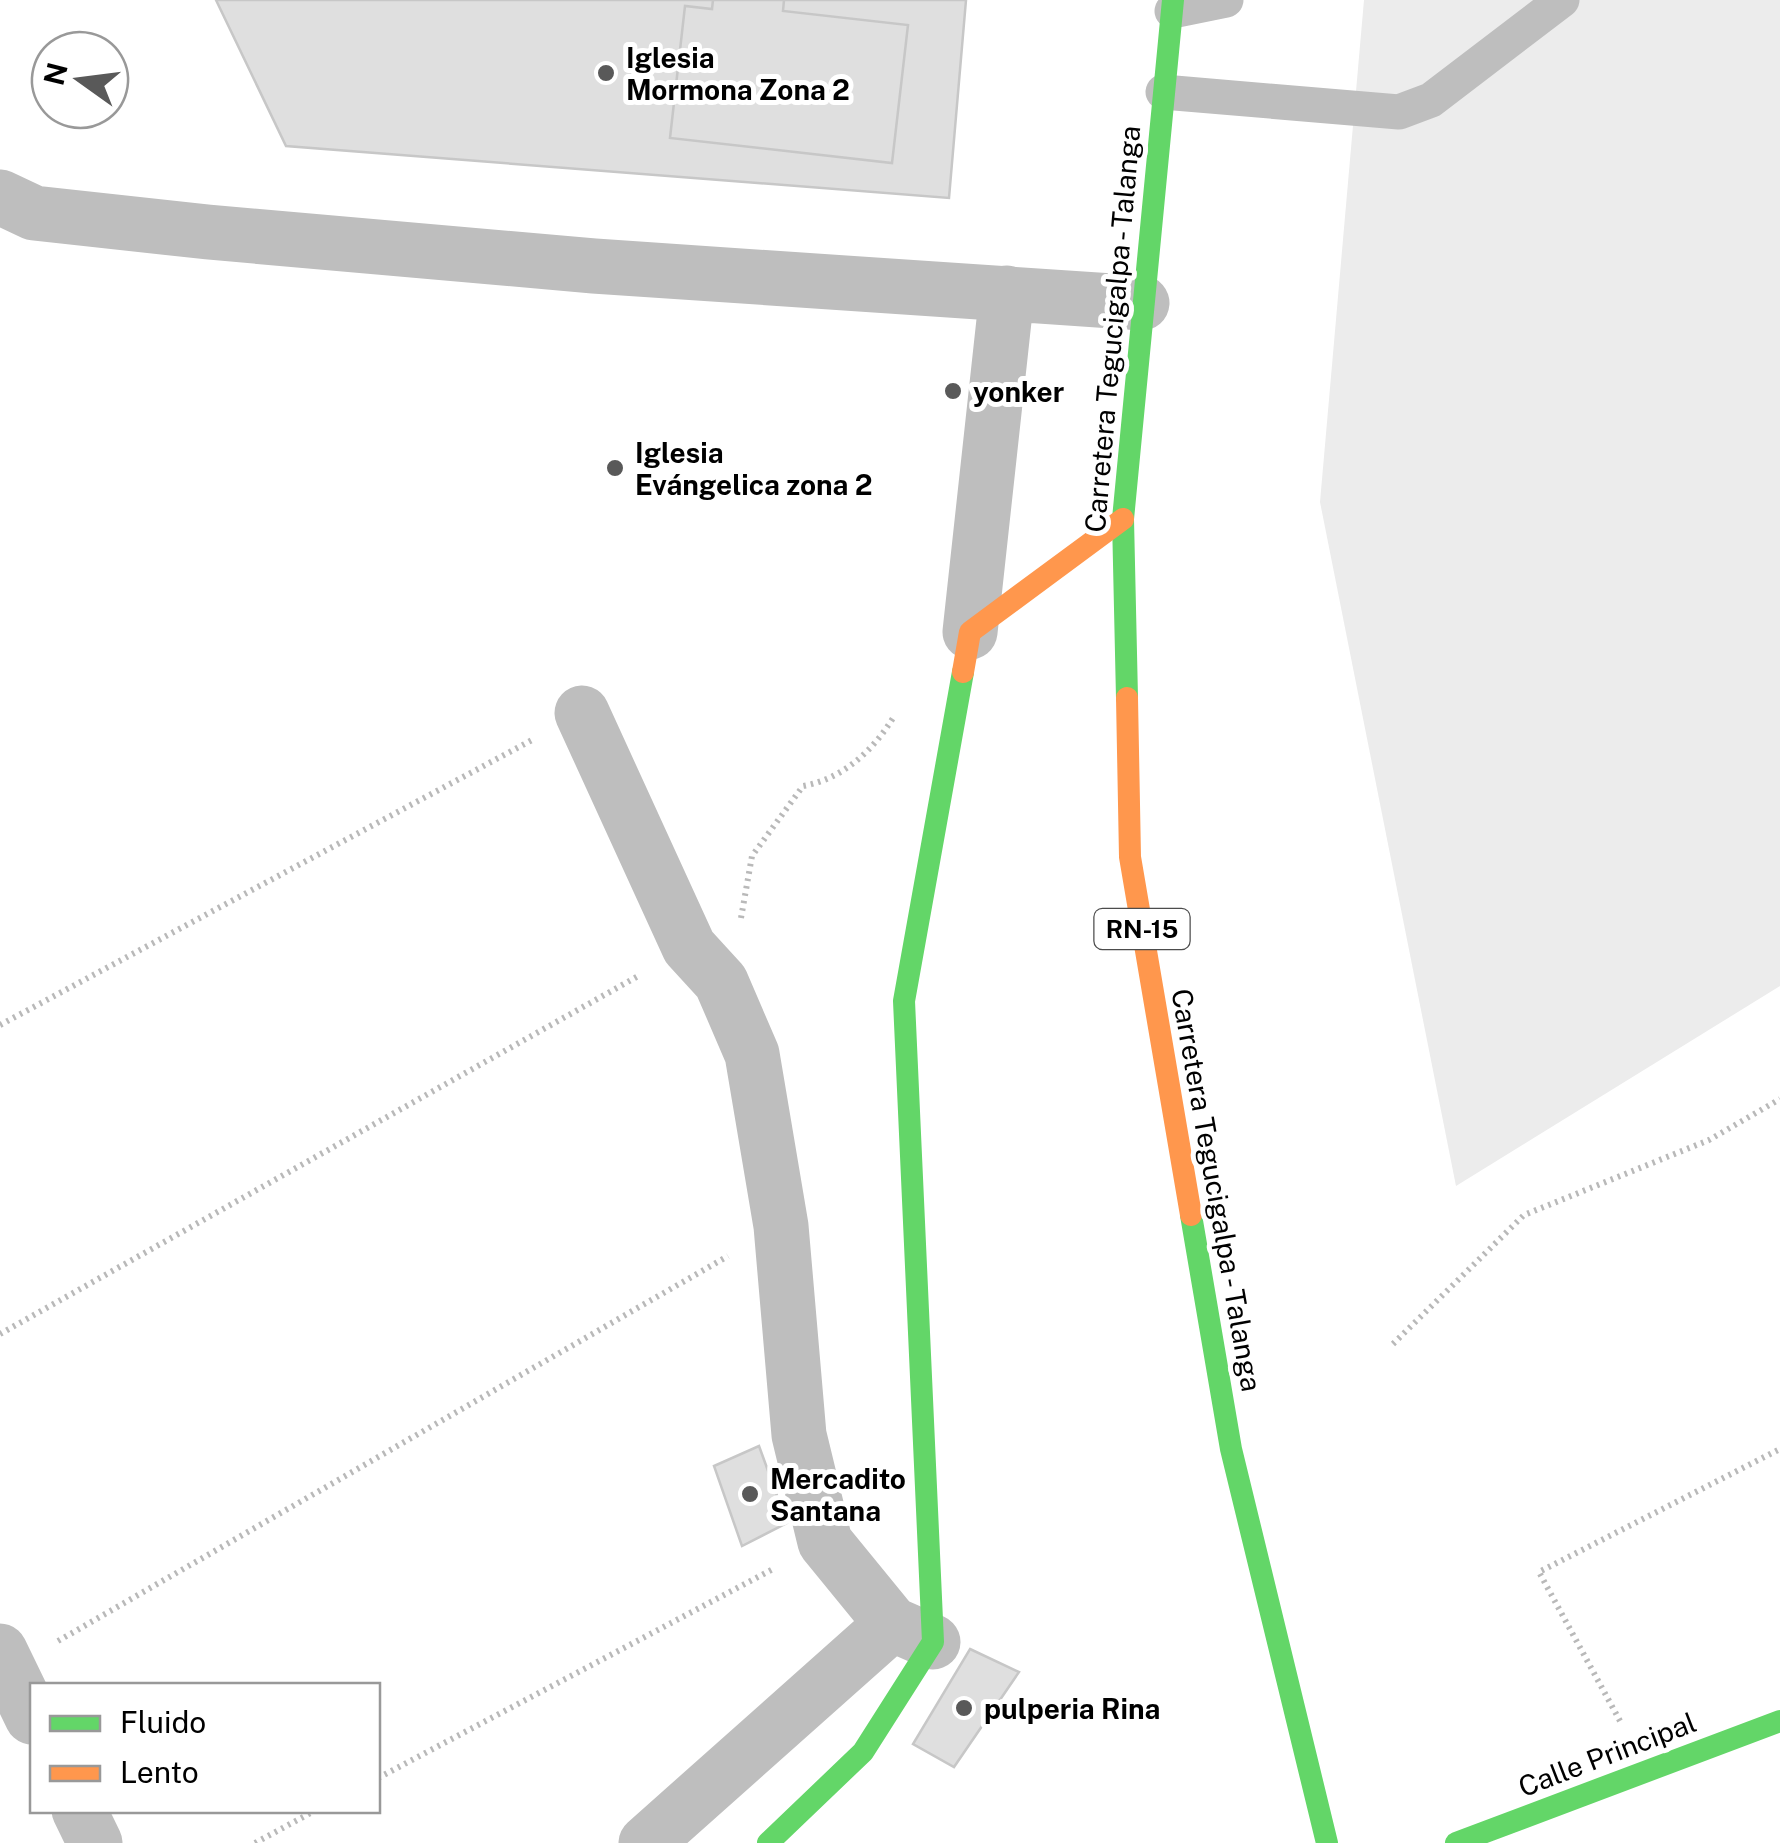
<svg xmlns="http://www.w3.org/2000/svg" width="1780" height="1843" font-family="'Public Sans',sans-serif">
	<rect width="100%" height="100%" fill="#fff"/>
	<path fill="#ececec" d="M1364,0H1780V986L1456,1186L1320,502Z"/>
	<path fill="#dfdfdf" stroke="#c7c7c7" stroke-width="2.5" d="M216,0H966L949,198L286,146Z
		M713,0H784L783,11L908,25L892,163L670,138L685,6L712,9Z
		M759,1446L787,1523L742,1546L714,1466Z
		M970,1649L1019,1672L954,1767L913,1744Z"/>
	<g fill="none" stroke-linecap="round" stroke-linejoin="round">
		<path stroke="#b9b9b9" stroke-width="6" stroke-dasharray="2.5 5" stroke-linecap="butt" d="M741,918L752,856L803,786C842,779 872,752 893,718
			M0,1025L532,740
			M0,1334L640,975
			M1393,1344L1524,1215L1709,1140L1780,1099
			M58,1641L728,1256
			M1620,1721L1539,1572L1780,1449
			M378,1778L775,1568
			M255,1843L316,1810"/>
		<path stroke="#bebebe" stroke-width="35" d="M1172,11L1226,0
			M1163,92L1399,112L1431,100L1562,0"/>
		<path stroke="#bebebe" stroke-width="55" d="M0,197L34,213L208,232L594,266L1142,303
			M970,632L1007,293
			M582,713L689,947L721,982L752,1054L781,1226L799,1435L825,1542L892,1624L933,1642
			M0,1651L32,1717
			M79,1810L95,1843
			M646,1843L892,1624"/>
		<path stroke="#63d668" stroke-width="22" d="M1127,698L1123,519L1173,0
			M1191,1215L1231,1449L1327,1843
			M768,1843L863,1752L933,1642L904,1001L963,672
			M1456,1843L1780,1721"/>
		<path stroke="#ff974d" stroke-width="22" d="M963,672L970,632L1123,519
			M1127,698L1130,857L1191,1215"/>
	</g>
	<g fill="#595959" stroke="#fff" stroke-width="4">
		<circle cx="606" cy="73" r="10"/>
		<circle cx="953" cy="391" r="10"/>
		<circle cx="615" cy="468" r="10"/>
		<circle cx="750" cy="1494" r="10"/>
		<circle cx="964" cy="1708" r="10"/>
	</g>
	<g text-anchor="middle" dominant-baseline="central" stroke-width="10" stroke-linejoin="round" paint-order="stroke">
		<rect fill="#fff" stroke="#4c4c4c" stroke-width="2.5" x="1094.5" y="909" width="95" height="40" rx="8"/>
		<g font-size="25" font-weight="bold" fill="#000">
			<text x="1142" y="929">RN-15</text>
		</g>
		<g font-size="28" font-weight="bold" fill="#000" stroke="#fff" text-anchor="start">
			<text x="626" y="57">Iglesia<tspan x="626" dy="32">Mormona Zona 2</tspan></text>
			<text x="973" y="391">yonker</text>
			<text x="635" y="452">Iglesia<tspan x="635" dy="32">Evángelica zona 2</tspan></text>
			<text x="770" y="1478">Mercadito<tspan x="770" dy="32">Santana</tspan></text>
			<text x="984" y="1708">pulperia Rina</text>
		</g>
		<g font-size="28" fill="#000" stroke="#fff">
			<text transform="translate(1112 329) rotate(-85)">Carretera Tegucigalpa - Talanga</text>
			<text transform="translate(1217 1190) rotate(80)">Carretera Tegucigalpa - Talanga</text>
			<text transform="translate(1607 1754) rotate(-21)">Calle Principal</text>
		</g>
	</g>
	<rect x="30" y="1683" width="350" height="130" fill="#ffffff" stroke="#999999" stroke-width="2.5"/>
	<rect x="50" y="1716" width="50" height="15" fill="#63d668" stroke="#999999" stroke-width="2.5"/>
	<text x="120" y="1733" font-size="30" fill="#000000">Fluido</text>
	<rect x="50" y="1766" width="50" height="15" fill="#ff974d" stroke="#999999" stroke-width="2.5"/>
	<text x="120" y="1783" font-size="30" fill="#000000">Lento</text>
	<g transform="translate(80 80) rotate(284)"><circle r="48" fill="#ffffff" stroke="#999999" stroke-width="2.5"/>
	<path d="M0-8L18 38L0 25L-18 38Z" fill="#595959"/>
	<text y="-15" font-size="28" font-weight="bold" text-anchor="middle" fill="#000000">N</text>
	</g>
</svg>
